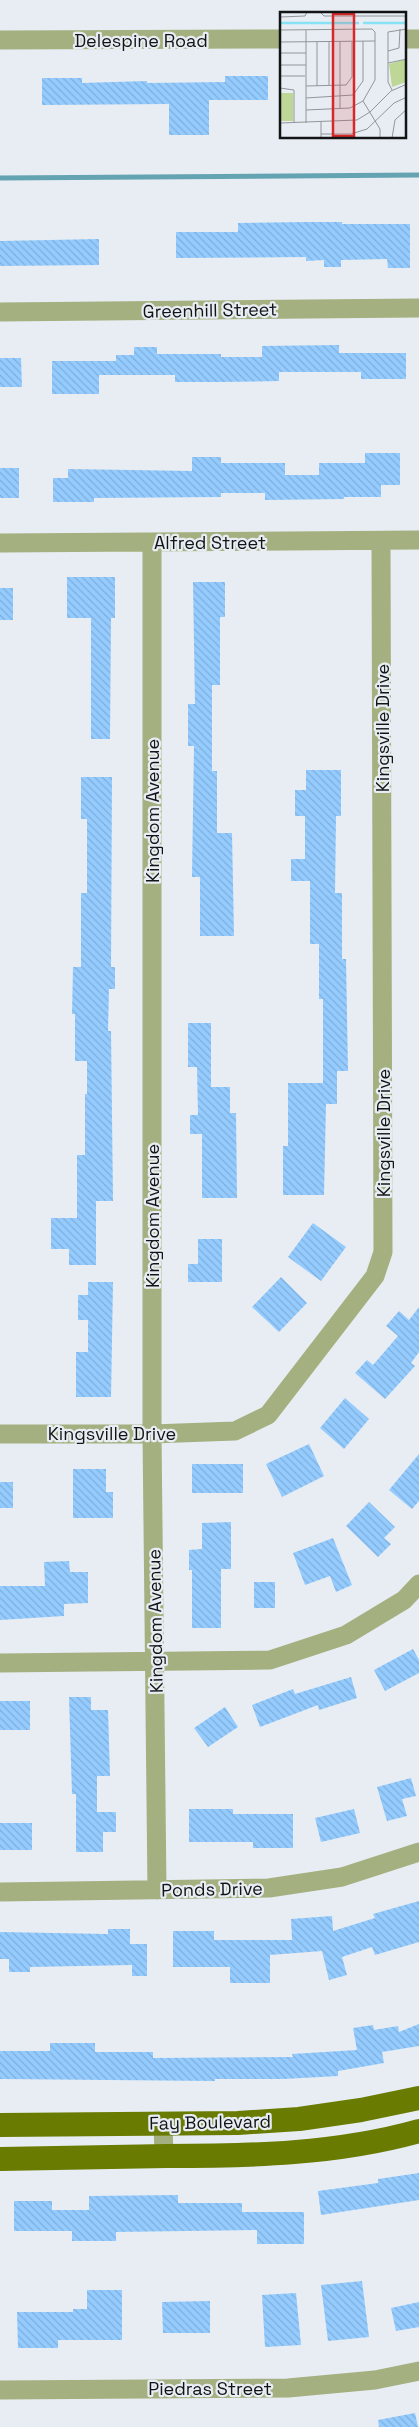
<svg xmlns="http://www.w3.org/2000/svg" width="419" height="2427" font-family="'Space Grotesk',sans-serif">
	<defs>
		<pattern id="building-back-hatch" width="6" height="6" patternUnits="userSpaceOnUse" patternTransform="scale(1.25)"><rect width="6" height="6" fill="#95ccff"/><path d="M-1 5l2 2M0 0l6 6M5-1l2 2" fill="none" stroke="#7faeda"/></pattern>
	</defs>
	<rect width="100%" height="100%" fill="#e7edf3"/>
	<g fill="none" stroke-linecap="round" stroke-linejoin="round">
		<path stroke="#64a4b2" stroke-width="5" d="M0,178L419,175"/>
	</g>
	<path fill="url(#building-back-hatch)" d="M225,76H268V100H209V135H169V104L42,105V78H82V83L147,81V83L225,82Z
		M306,222H342V224H410V268H388L387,259L341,260V267H324V260L306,261V257L176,258V232H238V223Z
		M99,239V265L0,266V241Z
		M339,345V353H406V379H361V372H279V381L221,382H175V375H99V394H52V361H116V355H134V347H157V354H221V357H262V346Z
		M0,358H21L22,387H0Z
		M365,453H400V485H381V497H344V499L265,500V493H221V497L94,498V502H53V478H68V469L192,471V457H221V463H285V475H319V463H365Z
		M0,468H19V498H0Z
		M67,577H115V618H111L110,739H91V618H67Z
		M193,582H225V617H220V685H212V771H217V833H232L234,936H200V877H192L194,746H188V704H195Z
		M0,588H13V620H0Z
		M306,770H341V816H336L335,893H342V959H346L348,1071H337V1104H326L324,1195H283V1146H288V1083H323V999H319V944H310V881H291V859H305V816H295V790H306Z
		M81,777H112L111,967H115V989H109L108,1031H111L113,1201H96V1265H69V1249H51V1218H77V1155H85V1094H87V1061H75V1014H72L73,967H81V893H87V819H81Z
		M188,1023H211V1087H230V1113H236L237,1198H202V1134H190V1115H198L197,1067H188Z
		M313,1223L346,1247L321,1281L288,1257Z
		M198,1239H222V1282H188V1264H198Z
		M281,1277L307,1303L279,1332L252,1307Z
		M88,1282H113L111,1397H76V1352H88V1320H78V1295H88Z
		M419,1307V1352L411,1363L415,1366L385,1399L355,1373L367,1360L373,1365L398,1336L386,1326L399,1311L409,1320Z
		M345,1398L369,1419L344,1449L320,1428Z
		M309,1444L324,1476L282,1497L266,1464Z
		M419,1454V1501L412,1509L389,1490Z
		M192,1464H243V1493H192Z
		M73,1469H106V1492H113V1518H73Z
		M0,1482H13V1508H0Z
		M369,1502L395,1527L384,1538L391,1544L378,1557L346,1526Z
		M231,1522V1569H221V1628H192V1570H189V1550L202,1549V1523Z
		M333,1538L352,1585L336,1592L330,1576L305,1585L293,1553Z
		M69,1561L70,1572H88V1603L64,1604V1616L0,1620V1586H45L44,1562Z
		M254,1582H275V1608H254Z
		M413,1649L419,1660V1673L385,1691L374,1670Z
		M351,1677L357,1698L319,1710L318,1705L260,1727L252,1705L293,1689L295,1694Z
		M69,1697H91V1710H108L110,1776H97V1812H116V1832H103V1852H76V1794H72Z
		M0,1701H30V1730H0Z
		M225,1707L238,1727L208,1747L194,1728Z
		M411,1778L416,1796L402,1799L407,1816L387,1821L377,1787Z
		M189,1809H233V1814H293V1848H253V1842H189Z
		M354,1809L360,1833L321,1842L315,1818Z
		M0,1823H32V1850H0Z
		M419,1901V1942L375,1955L372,1947L342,1957L347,1975L329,1980L322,1951L270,1955V1983H230V1967H173V1931H214V1940H292L291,1919L332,1916L333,1931L375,1918L373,1914Z
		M108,1929H130V1944H147V1976H132V1965L30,1967V1972H9V1959H0V1932L108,1934Z
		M419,2024V2046L382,2052L384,2063L338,2071V2076L284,2079H215V2081L0,2079V2051H50V2043H95V2052H153V2058L293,2057L292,2054L357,2050L353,2028L373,2025L374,2030L398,2026L399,2032Z
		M419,2173V2200L321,2215L318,2191L378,2183V2179Z
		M178,2195V2203H242V2212H304V2244H257V2230L116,2232V2241H72V2231H14V2201H52V2210H89V2196Z
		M362,2281L369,2337L328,2341L321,2285Z
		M87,2290H122V2340H58V2348H18L17,2312H73V2309H87Z
		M296,2293L301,2345L265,2347L262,2295Z
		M210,2301V2333H163L162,2302Z
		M419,2302V2327L396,2331L391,2308Z
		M415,2413L418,2427H379L378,2420Z"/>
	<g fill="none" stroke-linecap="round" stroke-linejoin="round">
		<path stroke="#a4b07f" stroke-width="19" d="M405,39H419
			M0,40L282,39
			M0,312L419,308
			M152,542V1434L157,1890
			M0,543L419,540
			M0,1434H152L235,1431L268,1415L375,1276L383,1252L381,541
			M0,1663L270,1660L346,1635L404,1600L419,1584
			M0,1892L269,1888L342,1877L419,1852
			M163,2123L164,2157
			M0,2390L288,2388L375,2380L419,2371"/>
		<path stroke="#697b01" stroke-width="24" d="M0,2125L238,2123L299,2119L361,2110L419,2098
			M0,2159C56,2158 111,2157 167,2156C251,2156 337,2154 419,2131"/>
	</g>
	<g text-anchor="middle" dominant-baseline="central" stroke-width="4.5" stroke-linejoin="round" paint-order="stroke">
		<g font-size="18" fill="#121415" stroke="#e7edf3">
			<text x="141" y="40">Delespine Road</text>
			<text transform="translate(210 310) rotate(-1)">Greenhill Street</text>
			<text x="210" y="542">Alfred Street</text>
			<text transform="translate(382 728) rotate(-90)">Kingsville Drive</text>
			<text transform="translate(152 811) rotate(-90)">Kingdom Avenue</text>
			<text transform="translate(383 1133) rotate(-90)">Kingsville Drive</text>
			<text transform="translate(152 1216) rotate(-90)">Kingdom Avenue</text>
			<text x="112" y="1433">Kingsville Drive</text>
			<text transform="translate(155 1621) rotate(-91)">Kingdom Avenue</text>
			<text transform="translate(212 1889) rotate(-1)">Ponds Drive</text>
			<text transform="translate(210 2122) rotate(-1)">Fay Boulevard</text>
			<text x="210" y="2388">Piedras Street</text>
		</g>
	</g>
	<g transform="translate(280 12)">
		<rect width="126" height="126" fill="#e7edf3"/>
		<path d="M126,47V70L112,75L109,52Z" fill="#bfd796"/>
		<path d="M0,81H13V109H0Z" fill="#bfd796"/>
		<path d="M11,84V107H9L2,100L8,97H0V90Z" fill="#bfd796"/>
		<path fill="none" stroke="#87e2f6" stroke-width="2.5" d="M0,11H79M83,11H127"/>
		<path fill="none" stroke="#92969a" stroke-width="1" d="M40,0L44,4H127M0,5L25,4L27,0M0,18L92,17L95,20V68L83,89L70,96L26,98M26,18V111M60,29V97M0,30L95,29M108,39L119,36L120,17M0,41H26M108,51L127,47M0,53H26M0,64H25M26,74L66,73L72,65V30M37,74V30M49,74V29M0,76L14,78V111M112,78L108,70V20L127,17M26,86L73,83L83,69V29M83,89L100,117V126M41,109V126M0,111L77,108L90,100L111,79L127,72M41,122H71L87,117L114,91L127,85M112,126L115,108L127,97"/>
		<path fill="#d62828" fill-opacity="0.15" stroke="#d62828" stroke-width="2.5" d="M53,2H74V124H53Z"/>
		<rect width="126" height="126" fill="none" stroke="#121415" stroke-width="2.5"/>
	</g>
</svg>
